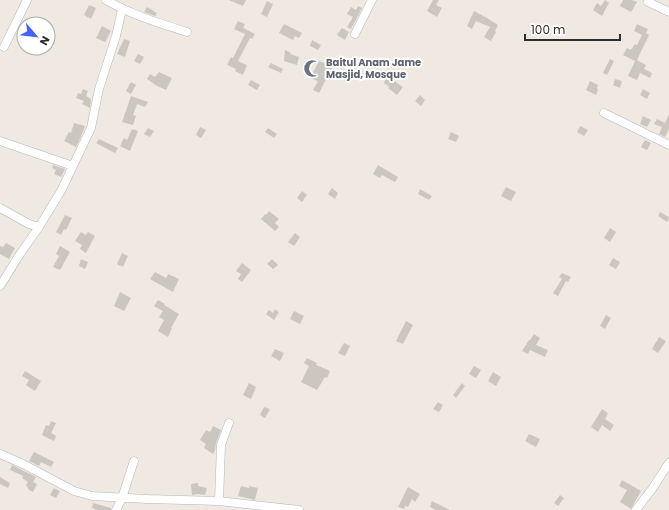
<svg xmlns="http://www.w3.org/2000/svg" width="669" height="510" font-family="Poppins,sans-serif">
	<rect width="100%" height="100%" fill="#efe9e1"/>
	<path fill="#cbc7bf" d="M229,0H246L243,6Z
		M433,0H439L436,5L442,8L437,17L427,11Z
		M605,0L609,3L602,16L593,10L597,3L601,6Z
		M623,0H632L637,2L631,12L620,6Z
		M267,1L273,4L267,17L261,14Z
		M89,5L96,8L91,19L84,15Z
		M358,6L362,8L351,29L347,27L353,17L347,14L351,7L356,10Z
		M147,7L157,13L155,16L144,12Z
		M474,11L487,18L498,25L495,31L496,32L491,41L484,37L490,27L476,21L472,29L467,26Z
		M238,21L245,24L243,28L255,34L252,39L250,38L238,61L247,65L243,75L235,71L236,69L227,65L231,57L233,58L245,34L234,29Z
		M284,24L302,33L299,38L295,36L293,40L279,33Z
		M637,24L648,29L646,33L649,35L637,60L646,65L644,69L652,73L650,78L640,73L637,80L628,76L635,61L623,55L627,48L631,50L635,44L637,45L642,35L634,31Z
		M102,26L111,31L105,42L96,38Z
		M342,28L349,32L345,40L337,35Z
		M124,39L130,41L125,57L117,54Z
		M312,40L321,45L318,50L310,46Z
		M285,50L291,53L290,54L299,57L297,65L284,61Z
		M138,54L144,57L140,64L134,61Z
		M610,59L614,61L607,75L603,73Z
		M319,61L333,66L319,93L313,90L318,81L310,78Z
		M271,63L283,69L281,73L268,67Z
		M159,72L172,78L166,90L157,86L147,79L150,74L155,77Z
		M386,78L393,82V80L403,87L397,95L388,88L389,86L384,83Z
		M615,79L622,81L620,88L613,85Z
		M251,80L260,85L257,90L248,85Z
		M590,81L598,85L597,89L598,90L596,95L586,90Z
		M131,82L136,85L131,94L126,91Z
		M83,89L88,91L86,96L91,99L90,108L82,104L84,101L76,98L78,93L81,94Z
		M643,89L650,93L647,99L640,95Z
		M420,95L425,100L421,106L415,101Z
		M131,96L148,102L145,107L137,104L133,115L136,116L133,125L122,122Z
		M669,114V129L665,137L659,134L662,127L654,124L657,119L665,123Z
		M643,116L651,120L647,127L640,124Z
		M74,123L85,126L82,134L76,147L64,141L69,132L71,133Z
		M580,126L588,130L584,136L577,132Z
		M200,127L206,130L201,138L196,135Z
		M148,128L154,131L150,137L144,134Z
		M268,128L277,134L274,138L265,132Z
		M132,129L138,131L130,151L120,146L124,138L127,140Z
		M451,132L459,136L456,142L448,139Z
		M99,139L118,148L115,153L96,143Z
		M645,140L651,143L647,150L641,147Z
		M53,165L65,169L61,177L54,174L56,170L52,168Z
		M378,165L398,177L395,182L382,175L380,178L373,174Z
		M506,187L516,192L511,201L501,196Z
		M332,188L338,193L335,199L328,194Z
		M420,189L432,196L429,200L418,194Z
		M302,191L307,195L302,202L297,198Z
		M269,211L279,219L275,223L279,227L275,231L261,219L265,214L266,215Z
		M660,212L669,217V219L667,222L658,216Z
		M65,215L72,218L66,230L64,229L61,235L56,232Z
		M610,228L616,232L610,242L604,238Z
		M81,232L86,235L88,232L95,236L86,253L80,249L82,245L75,241Z
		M295,233L300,237L294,246L288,242Z
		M6,243L15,248L9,259L0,254V246L3,247Z
		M60,246L70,252L60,270L53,267L59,256L56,254Z
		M122,253L128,256L123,267L117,264Z
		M613,258L620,262L616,269L609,265Z
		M81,259L88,262L85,269L79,266Z
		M272,259L278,265L273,269L267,264Z
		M242,263L251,270L242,282L238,279L241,274L236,271Z
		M155,272L166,278L168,274L179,279L173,292L150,279Z
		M562,273L571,277L568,282L566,281L558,296L553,293L562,279L559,277Z
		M120,292L131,298L124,311L114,306Z
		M158,300L165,304L164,305L179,314L171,328H172L168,337L158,331L164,320L159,317L163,311L154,306Z
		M275,309L279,312L274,320L266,314L269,310L273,313Z
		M294,311L304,316L300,324L290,319Z
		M606,315L611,318L605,329L600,326Z
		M406,321L413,325L403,344L396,341Z
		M534,334L540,338L536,345L548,350L545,357L530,350L528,354L522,351L529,340H530Z
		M659,337L666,341L658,353L652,349Z
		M344,343L350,346L345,356L338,353Z
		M275,349L284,353L280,361L271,356Z
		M307,358L317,363L316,365L330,371L327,378L325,377L317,390L301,382L309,366L304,363Z
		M474,366L481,370L476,378L469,374Z
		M25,371L41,381L35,391L26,385L29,380L22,376Z
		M493,372L501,377L496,386L488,381Z
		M249,383L256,387L251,399L243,395Z
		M462,383L465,386L456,398L453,395Z
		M438,402L443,405L439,412L433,409Z
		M264,407L270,409L265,418L260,415Z
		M602,409L608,413L605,419L614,425L610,431L602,425L598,432L591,427Z
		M51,421L56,423L51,433L56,436L54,441L42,435L46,425L49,426Z
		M213,426L221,430L216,443L215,450L213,454L204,448L206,444L200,440L206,430L210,432Z
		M529,434L540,439L536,447L525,441Z
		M34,452L54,462L51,467L41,462L39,466L29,461Z
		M12,465L36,477L33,482L37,484L33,492L29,490L26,485L28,482L22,478L23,476L10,470Z
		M0,477L10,483L8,488L0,484Z
		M622,480L641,491L631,509L620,502L627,490L619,486Z
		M198,483V486L207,488L205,495L198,494L192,495L191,484Z
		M241,486L249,488V486L258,488L255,500L238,496Z
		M408,487L420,494L415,502L412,499L408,507L405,506L404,509L398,507Z
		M54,488L60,491L56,498L50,495Z
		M560,495L564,498L558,506L554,503Z
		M432,501L450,510H436L430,507Z
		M93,503L111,508V510H98L92,508Z"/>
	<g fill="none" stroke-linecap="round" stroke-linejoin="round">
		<defs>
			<path id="minor" d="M106,0C132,15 158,23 187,32
				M648,2L669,12
				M355,34L372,0
				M4,47L27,0
				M604,113L669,145
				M0,141L73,166
				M0,208L29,224L39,227L61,191L91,128L99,89L116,36L122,9
				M0,286L20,254L39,227
				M0,454L23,464L74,491L92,496L147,499L219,501L299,510
				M219,501L221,445L229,423
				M116,510L122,498L134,461
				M636,510L652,489L669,463"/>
		</defs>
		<use href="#minor" stroke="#b4b7c1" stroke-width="9"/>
		<use href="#minor" stroke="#fff" stroke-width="8"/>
	</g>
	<defs>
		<symbol id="mosque-bare" viewBox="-9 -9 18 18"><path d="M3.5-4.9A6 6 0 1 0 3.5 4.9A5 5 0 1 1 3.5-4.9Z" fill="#6b7280" stroke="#fff" stroke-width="2.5" paint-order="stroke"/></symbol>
	</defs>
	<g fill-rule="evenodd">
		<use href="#mosque-bare" x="300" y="56" width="25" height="25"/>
	</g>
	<g text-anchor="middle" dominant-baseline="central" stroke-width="4" stroke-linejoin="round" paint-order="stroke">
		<g font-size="10" font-weight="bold" fill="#5b616d" stroke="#fff" text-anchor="start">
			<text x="326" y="62">Baitul Anam Jame<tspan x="326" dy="12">Masjid, Mosque</tspan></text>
		</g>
	</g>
	<g transform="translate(36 36) rotate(118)"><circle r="19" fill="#ffffff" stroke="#ababab"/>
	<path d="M0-3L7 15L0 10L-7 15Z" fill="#4264fb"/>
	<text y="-6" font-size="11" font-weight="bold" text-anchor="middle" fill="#2e2e2e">N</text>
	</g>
	<path d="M525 34v6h95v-6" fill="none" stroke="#2e2e2e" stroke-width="2"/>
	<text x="531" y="34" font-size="12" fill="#2e2e2e" stroke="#ffffff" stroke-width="3" paint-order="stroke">100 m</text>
</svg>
